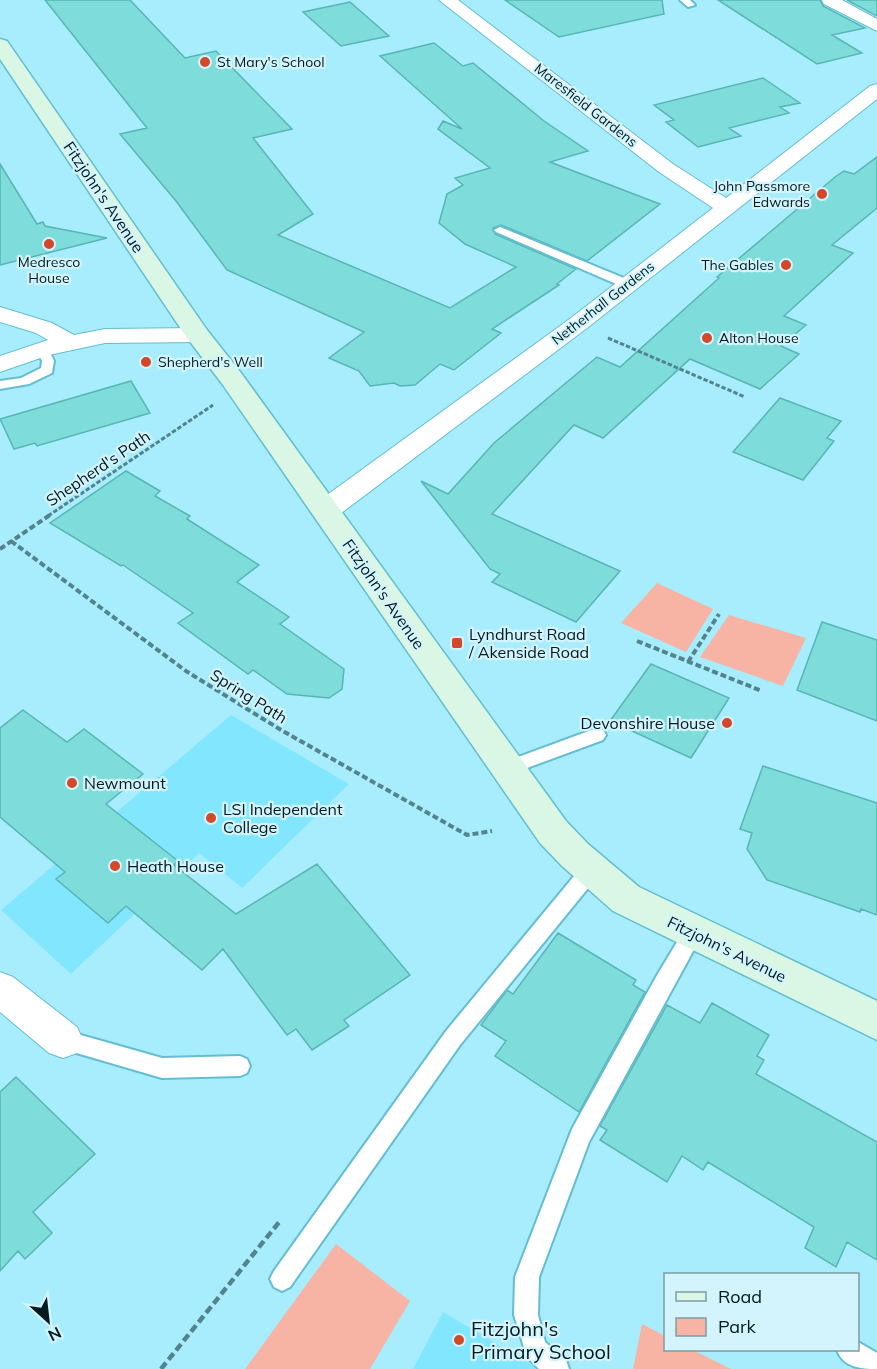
<svg xmlns="http://www.w3.org/2000/svg" width="877" height="1369" font-family="Mulish,sans-serif">
	<rect width="100%" height="100%" fill="#a8edfd"/>
	<path fill="#82e7fe" d="M231,715L349,784L242,888L199,853L71,974L1,910Z
		M443,1312L539,1369H413Z"/>
	<path fill="#f7b4a4" d="M657,583L713,609L686,652L621,623Z
		M729,615L806,638L783,686L700,657Z
		M336,1244L410,1301L370,1369H245Z
		M642,1324L665,1336L666,1350H693L731,1369H633Z"/>
	<path fill="#7edcda" stroke="#57b6b5" stroke-width="1.5" d="M45,0H130L185,58L216,51L292,129L253,138L313,214L278,235L450,308L516,267L465,244L439,223L447,194L463,185L455,178L490,168L438,129L443,121L462,129L380,56L434,43L463,66L473,63L544,121L588,151L550,162L660,204L587,261L501,225L493,228L495,234L576,269L557,284L559,285L492,329L501,333L454,370L440,364L415,385L400,386L394,383L370,386L359,371L329,358L364,332L227,270L176,201L120,134L147,128Z
		M505,0H662L664,14L559,37Z
		M718,0H820L823,6L865,28L832,35L862,53L817,64Z
		M847,0H877V16Z
		M350,2L389,36L341,46L303,12Z
		M763,78L800,103L780,107L789,113L729,128L741,136L698,147L666,122L674,120L654,105Z
		M877,157V208L832,245L853,253L784,316L806,325L781,346L799,354L760,389L690,359L603,438L574,425L492,514L620,571L576,622L492,582L500,574L490,569L421,481L448,494L494,443L597,357L620,367L719,278L717,277L835,177L844,171L854,174Z
		M0,164L37,224L43,222L45,226L107,238L0,265Z
		M131,381L150,413L37,446L35,443L14,449L0,419Z
		M780,398L841,421L827,438L834,441L803,480L733,452Z
		M126,471L160,491L155,496L190,516L187,519L259,565L237,582L289,617L280,624L344,669L342,689L329,698L287,694L253,670L248,674L178,623L193,613L123,565L121,566L50,523Z
		M822,622L877,640V721L797,690Z
		M651,664L729,698L691,758L610,721Z
		M23,710L67,742L84,729L143,774L106,804L178,861L174,865L236,914L317,864L410,975L344,1020L349,1026L312,1050L296,1029L287,1035L223,949L202,970L126,906L108,923L56,879L65,872L0,817V728Z
		M763,766L877,803V915L861,909L860,912L767,880L747,849L752,833L740,829Z
		M558,933L636,980L633,985L645,992L579,1112L495,1056L506,1041L481,1025L507,990L513,994Z
		M712,1003L769,1035L757,1056L764,1060L756,1074L877,1142V1260L847,1242L836,1267L805,1248L814,1227L708,1162L703,1170L682,1156L667,1182L600,1140L607,1130L600,1126L667,1005L700,1023Z
		M16,1077L95,1154L33,1212L52,1233L25,1259L18,1251L0,1271V1092Z"/>
	<g fill="none" stroke-linecap="round" stroke-linejoin="round">
		<defs>
			<path id="service" d="M680,0H690L695,5L688,7Z
				M500,227L631,281L633,284L631,287H623L496,232L494,230Z
				M42,345L47,346L54,361L52,373L29,384L0,389V381L21,378L41,368L42,361L36,349Z
				M597,728L603,730L606,735L603,740L508,775L502,773L499,768L502,763Z
				M591,862L598,864L600,870L598,876L460,1045L290,1287L282,1291L274,1287L270,1279L274,1271L446,1031L584,864Z
				M693,924L700,927L703,933L589,1142L539,1277L538,1315L545,1342L566,1360L569,1369H539L527,1357L514,1315L515,1277L572,1129L656,977L686,927Z
				M63,1030L162,1058L240,1056L247,1059L250,1066L247,1073L240,1076L162,1078L56,1047L53,1040L56,1033Z
				M858,1342L877,1353V1369C860,1369 843,1367 837,1350H858Z"/>
			<path id="minor" d="M439,0H458L673,164L726,198L870,86L877,84V99L587,328L336,517L326,519L316,517L312,510L316,503L571,318L713,208L659,172Z
				M822,0H842L877,19V31L824,4Z
				M0,307L52,323L74,335L105,329L198,328L206,330L210,335L206,340L198,342L105,343L49,355L0,372V356L48,340L36,333L0,322Z
				M0,972L13,977L77,1027L83,1040L77,1053L63,1058L49,1053L0,1012Z"/>
			<path id="secondary" d="M0,39L7,41L207,330L241,373L566,821L588,844L639,887L877,1001V1040L613,911L562,866L540,843L223,385L185,335L0,59Z"/>
		</defs>
		<use href="#service" stroke="#64bdd1" stroke-width="4"/>
		<use href="#minor" stroke="#64bdd1" stroke-width="2"/>
		<use href="#secondary" stroke="#64bdd1" stroke-width="3"/>
		<path stroke="#53838e" stroke-width="3" stroke-dasharray="4.5 2" stroke-linecap="butt" d="M608,338L745,397
			M48,516L213,405"/>
		<path stroke="#53838e" stroke-width="4" stroke-dasharray="6 3" stroke-linecap="butt" d="M11,541L186,671L281,730L467,835L492,831
			M0,549L50,515
			M637,641L762,691
			M688,662L719,614"/>
		<path stroke="#53838e" stroke-width="4.5" stroke-dasharray="8 4" stroke-linecap="butt" d="M161,1369L280,1221"/>
		<use href="#service" fill="#fff" fill-rule="evenodd"/>
		<use href="#minor" fill="#fff" fill-rule="evenodd"/>
		<use href="#secondary" fill="#d9f7e4" fill-rule="evenodd"/>
	</g>
	<g fill="#d24828" stroke="#d3f4fc" stroke-width="2">
		<circle cx="205" cy="62" r="6"/>
		<circle cx="822" cy="194" r="6"/>
		<circle cx="49" cy="244" r="6"/>
		<circle cx="786" cy="265" r="6"/>
		<circle cx="707" cy="338" r="6"/>
		<circle cx="146" cy="362" r="6"/>
		<rect x="451" y="637" width="12" height="12" rx="3"/>
		<circle cx="727" cy="723" r="6"/>
		<circle cx="72" cy="783" r="6"/>
		<circle cx="211" cy="818" r="6"/>
		<circle cx="115" cy="866" r="6"/>
		<circle cx="459" cy="1340" r="6"/>
	</g>
	<g text-anchor="middle" dominant-baseline="central" stroke-width="4.5" stroke-linejoin="round" paint-order="stroke">
		<g font-size="14" fill="#001a20" stroke="#d3f4fc" text-anchor="start">
			<text x="217" y="62">St Mary's School</text>
			<text x="810" y="186" text-anchor="end">John Passmore<tspan x="810" dy="16">Edwards</tspan></text>
			<text x="49" y="262" text-anchor="middle">Medresco<tspan x="49" dy="16">House</tspan></text>
			<text x="774" y="265" text-anchor="end">The Gables</text>
			<text x="719" y="338">Alton House</text>
			<text x="158" y="362">Shepherd's Well</text>
		</g>
		<g font-size="14" fill="#001a20" stroke="#d3f4fc">
			<text transform="translate(586 105) rotate(38)">Maresfield Gardens</text>
			<text transform="translate(603 303) rotate(-38)">Netherhall Gardens</text>
		</g>
		<g font-size="16" fill="#001a20" stroke="#d3f4fc">
			<text transform="translate(104 197) rotate(56)">Fitzjohn's Avenue</text>
			<text transform="translate(98 468) rotate(-34)">Shepherd's Path</text>
			<text transform="translate(384 594) rotate(55)">Fitzjohn's Avenue</text>
			<text transform="translate(249 696) rotate(32)">Spring Path</text>
			<text transform="translate(727 949) rotate(26)">Fitzjohn's Avenue</text>
		</g>
		<g font-size="16" fill="#001a20" stroke="#d3f4fc" text-anchor="start">
			<text x="469" y="634">Lyndhurst Road<tspan x="469" dy="18">/ Akenside Road</tspan></text>
			<text x="715" y="723" text-anchor="end">Devonshire House</text>
			<text x="84" y="783">Newmount</text>
			<text x="223" y="809">LSI Independent<tspan x="223" dy="18">College</tspan></text>
			<text x="127" y="866">Heath House</text>
		</g>
		<g font-size="20" fill="#001a20" stroke="#d3f4fc" text-anchor="start">
			<text x="471" y="1328">Fitzjohn's<tspan x="471" dy="23">Primary School</tspan></text>
		</g>
	</g>
	<rect x="664" y="1273" width="195" height="78" fill="#d3f4fc" stroke="#7f9da4" stroke-width="1.5"/>
	<rect x="676" y="1292" width="30" height="9" fill="#d9f7e4" stroke="#7f9da4" stroke-width="1.5"/>
	<text x="718" y="1303" font-size="18" fill="#001a20">Road</text>
	<rect x="676" y="1318" width="30" height="18" fill="#f7b4a4" stroke="#7f9da4" stroke-width="1.5"/>
	<text x="718" y="1333" font-size="18" fill="#001a20">Park</text>
	<g transform="translate(48 1321) rotate(153)" stroke="#d3f4fc" stroke-width="4.5" paint-order="stroke">
	<path d="M0-4.5L10 22L0 15L-10 22Z" fill="#001a20"/>
	<text y="-9" font-size="16" font-weight="bold" text-anchor="middle" fill="#001a20">N</text>
	</g>
</svg>
